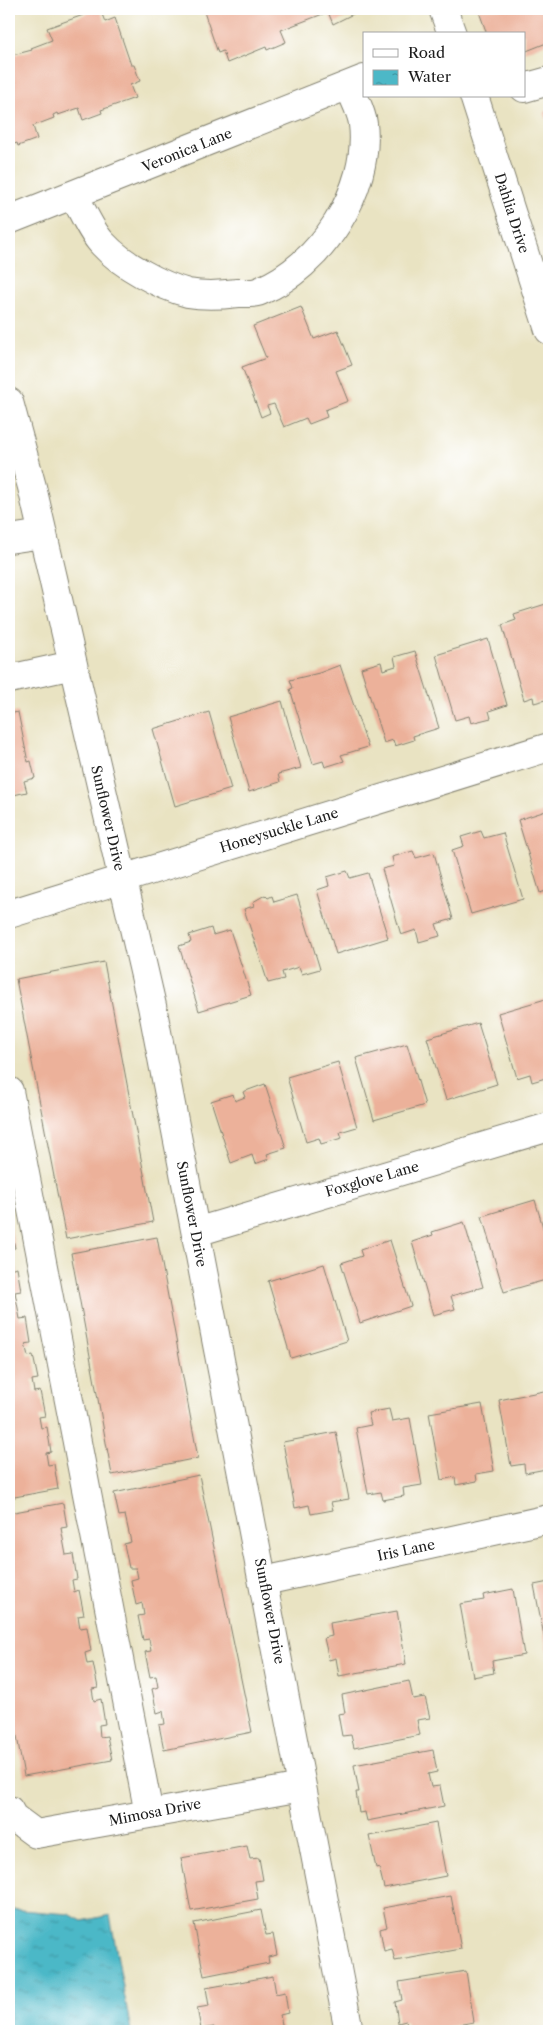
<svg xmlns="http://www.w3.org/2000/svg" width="558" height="2040" font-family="'Libre Caslon Text',serif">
	<defs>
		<pattern id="water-ripples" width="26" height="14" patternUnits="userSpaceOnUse" patternTransform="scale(1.25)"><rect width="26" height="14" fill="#4cb8c7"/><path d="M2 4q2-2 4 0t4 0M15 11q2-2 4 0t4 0" fill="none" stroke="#3e95a1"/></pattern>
	</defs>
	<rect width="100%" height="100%" fill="#fff"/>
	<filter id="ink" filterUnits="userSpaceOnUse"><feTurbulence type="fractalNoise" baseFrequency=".02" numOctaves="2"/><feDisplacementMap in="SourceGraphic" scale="10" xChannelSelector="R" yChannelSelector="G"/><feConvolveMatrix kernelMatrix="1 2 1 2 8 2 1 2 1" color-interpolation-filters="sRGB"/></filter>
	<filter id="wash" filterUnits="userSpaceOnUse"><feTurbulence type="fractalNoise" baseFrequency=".0096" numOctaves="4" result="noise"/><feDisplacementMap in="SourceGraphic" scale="20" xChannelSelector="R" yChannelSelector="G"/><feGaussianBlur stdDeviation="1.12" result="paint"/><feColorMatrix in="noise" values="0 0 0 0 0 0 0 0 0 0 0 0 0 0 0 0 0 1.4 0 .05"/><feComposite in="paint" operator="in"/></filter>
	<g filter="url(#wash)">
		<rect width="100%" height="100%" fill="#e9e3c2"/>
		<path fill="url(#water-ripples)" stroke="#346a72" d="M9,1909L69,1914L82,1921L110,1915L131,2031H9Z"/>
		<g id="blocks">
			<path fill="#ecb19a" d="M100,9L105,22L115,18L131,65H134L140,81L130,85L135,98L101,110L102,113L83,120L79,108L58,115L57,113L53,115L54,118L33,126L37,139L18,146L17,143L9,146V56L32,50L31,48L52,40L47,28Z
				M203,9H363L333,24L328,12L281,30L286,42L267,50L266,47L227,63L223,51L218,53Z
				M478,9H549V42L524,52V34H487Z
				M549,110V126L544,112Z
				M301,307L314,339L338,330L352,365L336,371L348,401L325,410L327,417L309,424L306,418L284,427L274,404L267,406L270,413L261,417L242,367L266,358L253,326Z
				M549,603V699L534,703L533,697L524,700L502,625L516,620L514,614Z
				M488,639L507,705L489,711L491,718L471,723L469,716L455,720L436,655Z
				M415,651L439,728L413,736L414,740L395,746L393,740L384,743L361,668L381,662L383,670L396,666L394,657Z
				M340,665L368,747L341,755L344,761L325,767L323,761L313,764L290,689L293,688L290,680L319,673Z
				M282,701L301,768L278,774L280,782L249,792L228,717Z
				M18,712L28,762L31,761L35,778L24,781L27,792L9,796V714Z
				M209,712L231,789L175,806L153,729Z
				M549,810V890L540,893L518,820Z
				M481,831L484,838L503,833L523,899L471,914L452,850L464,846L461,837Z
				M413,851L416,858L434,853L453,919L436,924L440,936L419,942L416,930L401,935L382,869L394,866L392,857Z
				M347,871L350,878L368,873L388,938L336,954L317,890L329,886L327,877Z
				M265,895L268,898L272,896L274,902L297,895L320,969L302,974L299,967L282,972L284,979L268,983L244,909L254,906L253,902Z
				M211,928L213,935L230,930L251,995L199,1011L179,946L191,942L189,935Z
				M104,962L153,1222L66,1239L16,979Z
				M549,998V1077L532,1082L530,1074L517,1078L498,1013Z
				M478,1023L497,1084L446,1100L427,1038Z
				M407,1044L425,1105L374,1120L356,1058Z
				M338,1062L357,1127L340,1132L342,1138L321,1144L319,1138L306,1142L287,1077Z
				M265,1084L286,1148L267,1154L269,1159L255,1164L252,1155L231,1163L211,1101L233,1094L235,1101L245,1097L243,1092Z
				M535,1200L549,1248V1279L504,1292L482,1216Z
				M9,1221L15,1248L9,1249Z
				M464,1222L483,1287L451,1296L455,1309L433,1315L412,1242L433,1235L432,1232Z
				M157,1237L198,1458L112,1475L71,1253Z
				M390,1240L411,1306L360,1323L341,1263L362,1256L360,1250Z
				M324,1264L347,1341L291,1358L268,1281Z
				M17,1267L21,1291L15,1292L20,1319L27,1318L31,1343L25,1344L28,1356L33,1355L38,1379L32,1380L34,1392L40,1391L45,1416L39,1417L41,1428L47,1427L51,1452L46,1453L48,1465L54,1464L58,1489L9,1498V1269Z
				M549,1390V1460L545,1461L546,1469L525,1473L524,1464L511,1466L499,1400Z
				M482,1404L494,1471L476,1474L477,1481L456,1485L455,1477L441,1480L429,1413Z
				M389,1409L392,1421L410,1418L422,1485L403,1488L404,1496L383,1500L381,1492L368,1494L356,1428L371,1425L368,1413Z
				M336,1432L349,1499L331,1502L333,1510L311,1514L309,1505L295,1508L283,1442Z
				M199,1475L252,1732L164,1750L159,1725L165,1724L163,1711L157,1713L152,1689L158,1687L156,1676L150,1677L145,1652L151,1651L149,1639L143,1640L138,1616L144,1615L142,1603L136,1605L131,1580L138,1578L136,1568H129L124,1544L131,1542L125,1515L119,1516L114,1493Z
				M63,1503L67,1527L61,1528L66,1555L73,1554L77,1579L72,1580L74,1592L79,1590L84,1615L78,1616L80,1628L87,1627L91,1651L85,1653L87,1664L93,1663L98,1688L92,1689L94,1701L101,1699L105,1724L99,1725L100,1737L107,1736L112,1760L24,1776L9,1691V1513Z
				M549,1582V1651H547L534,1585Z
				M513,1589L524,1655L492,1661L494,1673L473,1677L460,1604L484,1600L483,1595Z
				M397,1611L406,1664L339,1676L336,1658L329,1660L324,1638L332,1636L330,1623Z
				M409,1681L413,1699L425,1697L430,1718L417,1720L420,1735L354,1748L351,1735L342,1736L338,1714L345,1713L342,1695Z
				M433,1750L437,1772L428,1774L431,1787L440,1786L444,1806L367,1821L365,1812L359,1813L356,1792H359L354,1765Z
				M436,1823L446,1876L384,1888L379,1867L376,1868L369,1836Z
				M247,1846L250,1859L259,1858L263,1880L255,1881L258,1899L191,1911L181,1858Z
				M451,1896L461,1949L395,1961L392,1949L384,1951L380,1929L387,1927L383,1908Z
				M261,1910L266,1935L273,1934L277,1955L268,1957L269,1963L204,1976L194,1923Z
				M466,1971L474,2022L423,2031H408L406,2021L398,2023L395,2002L402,2000L399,1982Z
				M273,1976L276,1994L285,1992L288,2013L280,2015L283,2029L271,2031H215L214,2027L201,2029L197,2008L209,2006L206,1988Z"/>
		</g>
	</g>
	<g filter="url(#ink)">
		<use href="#blocks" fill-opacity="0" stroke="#82806f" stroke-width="1"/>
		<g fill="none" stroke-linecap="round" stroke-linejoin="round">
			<defs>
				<path id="minor" d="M443,9L452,34
					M524,88L549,81
					M474,96L549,330
					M74,196C83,211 91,232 103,244C122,265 161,286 188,293C204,296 222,295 238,293C245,293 254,294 260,291C320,267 371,190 363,124C362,112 353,97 349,85
					M9,220L364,79
					M9,402L32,487L152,1006L349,2031
					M9,539L43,534
					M9,679L73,665
					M9,914L549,747
					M9,1091L149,1814
					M196,1232L549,1127
					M264,1581L549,1519
					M9,1810L13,1817L36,1834L302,1787"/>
			</defs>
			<use href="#minor" stroke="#82806f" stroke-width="30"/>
			<use href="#minor" stroke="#fff" stroke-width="28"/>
		</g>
	</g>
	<g text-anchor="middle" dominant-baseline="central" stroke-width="4" stroke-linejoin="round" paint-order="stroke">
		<g font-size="14" fill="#1c1c1c" stroke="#fff">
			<text transform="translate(187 150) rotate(-22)">Veronica Lane</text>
			<text transform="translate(512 213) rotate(72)">Dahlia Drive</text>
			<text transform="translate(108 818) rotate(77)">Sunflower Drive</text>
			<text transform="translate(279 830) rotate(-17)">Honeysuckle Lane</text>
			<text transform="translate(372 1179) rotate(-16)">Foxglove Lane</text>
			<text transform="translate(192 1214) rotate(79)">Sunflower Drive</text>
			<text transform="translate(406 1550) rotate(-12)">Iris Lane</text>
			<text transform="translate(270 1611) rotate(79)">Sunflower Drive</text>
			<text transform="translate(155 1812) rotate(-11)">Mimosa Drive</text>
		</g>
	</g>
	<rect width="558" height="2040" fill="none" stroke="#fff" stroke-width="30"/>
	<rect x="363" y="32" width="162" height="65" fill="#ffffff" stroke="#a4a4a4"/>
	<rect x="373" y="49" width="25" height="8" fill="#ffffff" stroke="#a4a4a4"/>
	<text x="408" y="58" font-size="15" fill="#1c1c1c">Road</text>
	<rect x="373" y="70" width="25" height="15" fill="url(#water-ripples)" stroke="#a4a4a4"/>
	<text x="408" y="82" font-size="15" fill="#1c1c1c">Water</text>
</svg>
